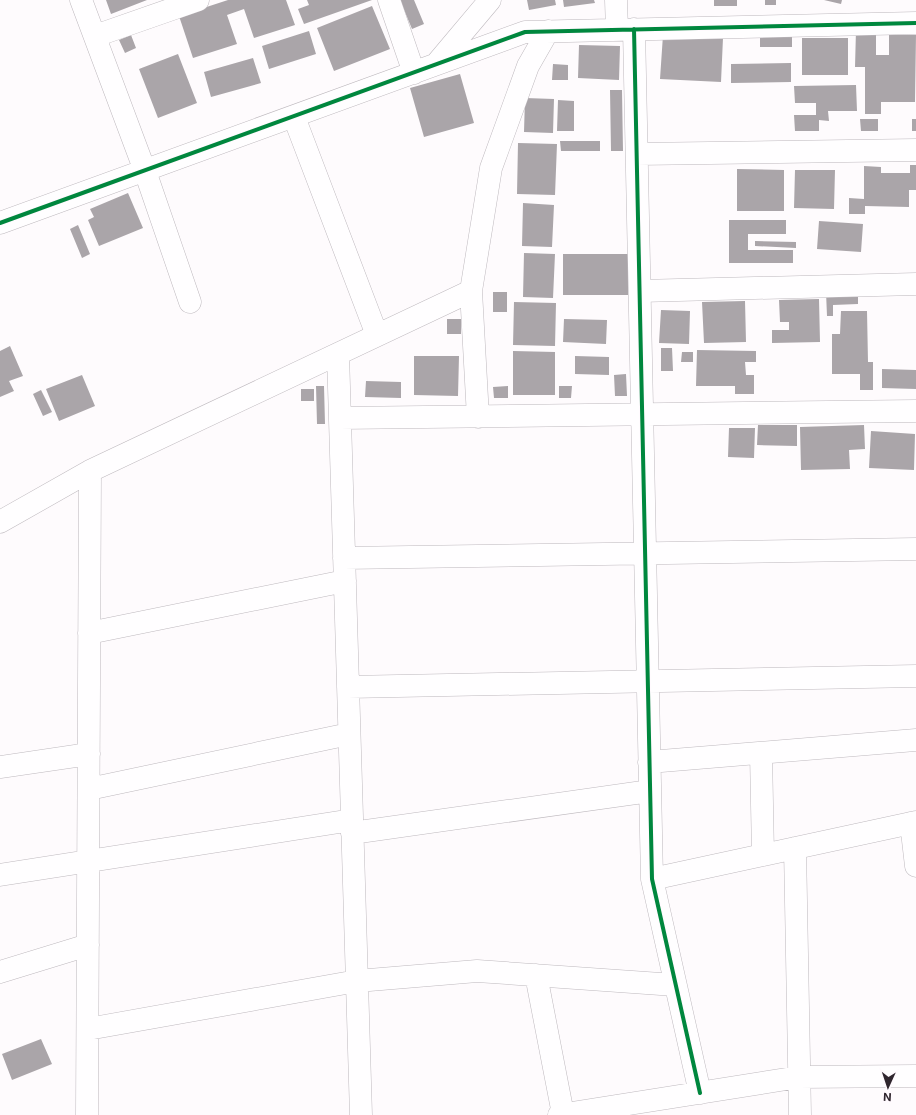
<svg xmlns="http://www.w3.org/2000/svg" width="916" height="1115" font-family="Inter,sans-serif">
	<rect width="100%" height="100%" fill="#fefbfd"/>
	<path fill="#aaa5a9" d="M106,0H147L111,14Z
		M228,0H286L295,25L254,38L244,9L227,15L237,44L193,58L179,16Z
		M307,0H372L304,24L298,9L309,5Z
		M400,0H414L424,24L412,29Z
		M527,0H555L556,5L529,10Z
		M563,0H594L595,3L564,7Z
		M714,0H737V6H714Z
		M765,0H776V5H765Z
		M824,0H842L841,4Z
		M372,6L390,49L334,71L317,28Z
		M856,30H876V55H889V35H916L915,102H881V114H865V67H855Z
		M309,31L316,54L269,69L262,46Z
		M131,35L136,48L125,53L119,40Z
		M663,35L723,38L721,82L660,79Z
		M760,35H792V47H760Z
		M802,38H848V75H802Z
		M579,45L620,46L619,80L578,78Z
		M178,54L197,103L158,118L139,69Z
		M253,58L261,83L211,97L204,72Z
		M791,63V82L731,83V64Z
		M553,64L568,65V80H552Z
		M460,74L474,123L424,137L410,88Z
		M856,85L857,111H828L829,121L819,120V131H795L794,115H816V103H795L794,86Z
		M610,90H622L623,151H611Z
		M525,98L554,99L553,133L524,132Z
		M558,100L574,101V131H557Z
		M860,119H878V131H861Z
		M912,119H916V131H912Z
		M560,141H600V151H561Z
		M518,143L557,144L555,195L517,194Z
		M910,165H916V190H909V207L865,206V214H849V198L864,199V166L881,167V173H910Z
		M737,169L784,170V211H737Z
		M795,170H835L834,209L794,208Z
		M128,193L143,228L99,246L88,220L94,217L90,209Z
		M523,203L554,205L552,247L522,246Z
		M729,220H786V234H748V250H793V263H729Z
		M819,221L863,224L861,252L817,249Z
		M78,225L90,254L82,258L70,229Z
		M755,241L796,242V248L755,246Z
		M524,253L555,254L553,298L523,297Z
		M563,254H628V295H563Z
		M858,291V304L833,305V316H827L826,292Z
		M493,292H507V312H493Z
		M819,299L820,342L772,343V330H789V322H780L779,300Z
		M745,301L746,342L704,343L702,302Z
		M514,302L556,303L555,346L513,345Z
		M661,310L690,311L689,344L659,343Z
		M841,311H867L868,362H873V390H860V374H832V334H840Z
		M447,319H461V334H447Z
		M564,319L607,320L606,344L563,342Z
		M10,346L23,376L9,381L14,391L0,397V351Z
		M661,348H672L673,371H661Z
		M697,350L756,351V362H745L746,375H754V394H735V386H696Z
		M513,351L555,352V395H513Z
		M682,352H693V362H681Z
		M414,356H459L458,396L414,395Z
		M575,356L609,357V375L575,374Z
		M882,369L916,370V389L882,388Z
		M626,374L627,396H615L614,375Z
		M82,375L95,406L59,421L46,389Z
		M366,381L401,382V398L365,397Z
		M316,386H324L325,424H317Z
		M508,386V398H494L493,387Z
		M559,386H572L571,398H559Z
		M301,389H314V401H301Z
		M41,390L52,412L43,416L33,394Z
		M758,425H797V446L757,445Z
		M864,425L865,449L849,450L850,469L801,470L800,427Z
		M729,428H755L754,458L728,457Z
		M871,431L915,434L914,470L869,468Z
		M41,1039L52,1064L12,1080L2,1054Z"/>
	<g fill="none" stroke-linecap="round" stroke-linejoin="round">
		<defs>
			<path id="minor" d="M81,0L145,171L190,302
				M389,0L414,73
				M616,0L617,30
				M634,29L652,879L700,1093
				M95,36L198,0
				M437,63L490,0
				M294,117L377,335
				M637,154L916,150
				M0,223L525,32L916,23
				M640,291L916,284
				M338,354L361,1115
				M478,417L471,291L491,168L528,66L548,31
				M340,418L916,411
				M0,522L90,471L471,291
				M344,558L916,549
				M89,633L345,581
				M348,687L916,676
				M761,753L763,855
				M649,762L916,740
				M0,767L89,754
				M89,789L349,734
				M911,823L916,866
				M352,833L650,791
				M795,848L800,1115
				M0,875L352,820
				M652,879L916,822
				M0,972L88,945
				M536,975L563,1114
				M88,1029L357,981L477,971L675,985
				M87,1115L90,471
				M559,1115L799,1077L916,1076"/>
		</defs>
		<use href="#minor" stroke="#beb9be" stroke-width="23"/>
		<use href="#minor" stroke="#fffeff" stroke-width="22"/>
		<defs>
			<path id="cycleway" d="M634,29L652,879L700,1093
				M0,223L525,32L916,23"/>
		</defs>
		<use href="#cycleway" stroke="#fffafe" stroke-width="6"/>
		<use href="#cycleway" stroke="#00873e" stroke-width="4"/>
	</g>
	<g transform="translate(888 1087) rotate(183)" stroke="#fffafe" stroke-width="3" paint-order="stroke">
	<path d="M0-3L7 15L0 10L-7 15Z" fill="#2f262e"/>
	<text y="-6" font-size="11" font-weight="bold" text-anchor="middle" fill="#2f262e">N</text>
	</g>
</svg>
